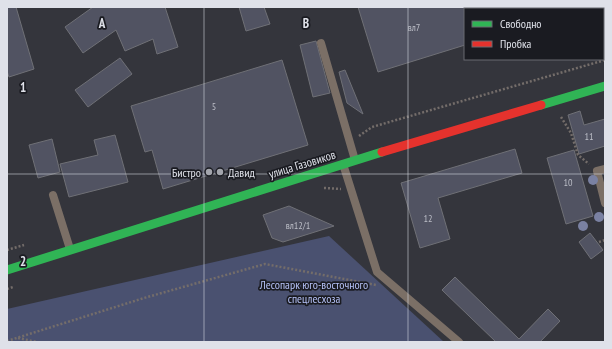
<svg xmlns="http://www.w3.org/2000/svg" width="612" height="349" font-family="'PT Sans Narrow',sans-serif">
	<rect width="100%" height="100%" fill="#34353c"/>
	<path fill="#4a5170" d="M329,236L444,342H7V309Z"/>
	<path fill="#515362" stroke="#6f7076" d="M7,7H16L34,69L9,77L7,71Z
		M93,7H165L178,47L157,54L153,39L125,51L116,30L83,53L65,27Z
		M239,7H264L270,24L246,31Z
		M358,7H465V45L378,72Z
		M316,41L330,93L313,97L300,45Z
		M120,58L132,74L88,107L75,90Z
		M282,60L308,145L163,189L152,150L145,152L131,106Z
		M345,70L363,114L347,103L339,72Z
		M580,111L584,125L605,119V146L579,154L568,115Z
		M115,135L128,182L69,197L60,164L98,155L94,140Z
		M52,139L60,172L38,178L29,145Z
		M515,149L522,173L438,198L450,239L420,248L401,183Z
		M574,150L593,216L566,224L547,158Z
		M289,206L334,226L283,242L272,238L263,215Z
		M590,233L603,250L591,259L579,242Z
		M455,277L519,339L548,309L560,321L540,342H496L442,290Z"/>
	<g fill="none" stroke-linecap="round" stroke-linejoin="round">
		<path stroke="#746d6a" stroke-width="2.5" stroke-dasharray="2 2" stroke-linecap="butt" d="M561,117L571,133L578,155L589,164
			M359,136L372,127L605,60
			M324,188L341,189
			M599,242L605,240
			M7,250L24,245
			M7,289L13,287
			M18,338L37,342
			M7,341L144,298L265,264L376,285"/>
		<path stroke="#7b6f66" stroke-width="8" d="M321,43L355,160
			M343,164L377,272L459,342
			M605,169L597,171L605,203
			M53,195L70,249"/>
		<path stroke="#30b455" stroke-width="9" d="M541,105L605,86
			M7,270L382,152"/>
		<path stroke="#e5322d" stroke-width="9" d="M382,152L541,105"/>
	</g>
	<g fill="#7a81a2">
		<circle cx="593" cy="180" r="5"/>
		<circle cx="599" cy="217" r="5"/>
		<circle cx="583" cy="226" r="5"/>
	</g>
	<path fill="none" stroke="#dfe1e9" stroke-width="1" stroke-opacity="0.55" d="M204,7V342M408,7V342M7,174H605"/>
	<g fill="#a3a5ac" stroke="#1a1b21" stroke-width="1.5">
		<circle cx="209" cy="172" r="4"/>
		<circle cx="220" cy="172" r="4"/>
	</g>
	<g text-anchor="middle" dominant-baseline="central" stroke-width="3.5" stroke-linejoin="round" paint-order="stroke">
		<g font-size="10" fill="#bcbec7">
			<text x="414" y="27">вл7</text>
			<text x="214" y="106">5</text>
			<text x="589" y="136">11</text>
			<text x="568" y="182">10</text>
			<text x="428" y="218">12</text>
			<text x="298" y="225">вл12/1</text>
		</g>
		<g font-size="12" fill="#dfe1e9" stroke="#1a1b21">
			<text transform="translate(302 164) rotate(-17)">улица Газовиков</text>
		</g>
		<g font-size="12" fill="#dfe1e9" stroke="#1a1b21" text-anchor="end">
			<text x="201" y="172">Бистро</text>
			<text x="228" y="172" text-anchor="start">Давид</text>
		</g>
		<g font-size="12" fill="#b4c0f5" stroke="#1a1b21">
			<text x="314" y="284">Лесопарк юго-восточного<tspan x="314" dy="14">спецлесхоза</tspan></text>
		</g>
	</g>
	<g font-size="13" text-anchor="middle" font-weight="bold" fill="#dfe1e9" stroke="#1a1b21" stroke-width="3.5" stroke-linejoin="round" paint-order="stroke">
		<text x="102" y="28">A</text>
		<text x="306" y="28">B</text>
		<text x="23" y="92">1</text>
		<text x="23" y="266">2</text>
	</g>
	<rect width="612" height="349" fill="none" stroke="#dfe1e9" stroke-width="16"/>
	<rect x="464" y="8" width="140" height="52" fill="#1a1b21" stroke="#696a71"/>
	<rect x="472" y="21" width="20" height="6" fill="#30b455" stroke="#696a71"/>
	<text x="500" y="28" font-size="12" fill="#dfe1e9">Свободно</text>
	<rect x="472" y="41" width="20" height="6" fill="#e5322d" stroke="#696a71"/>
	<text x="500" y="48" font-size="12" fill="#dfe1e9">Пробка</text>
</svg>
